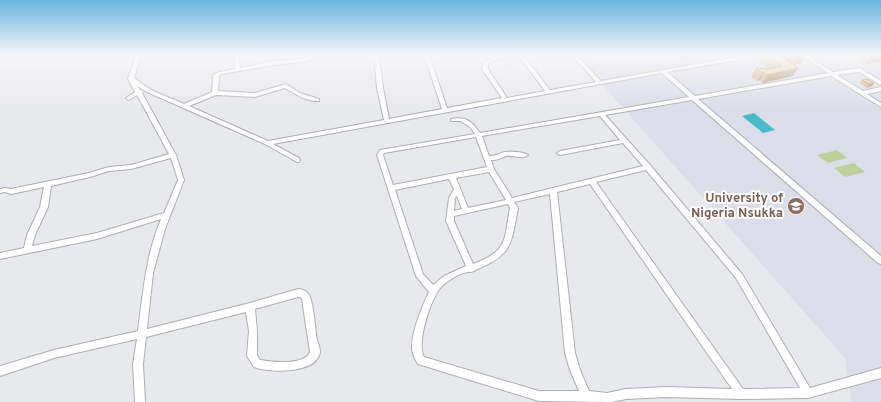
<svg xmlns="http://www.w3.org/2000/svg" width="881" height="402" font-family="Overpass,sans-serif">
	<rect width="100%" height="100%" fill="#e8e9ed"/>
	<path fill="#dbdde8" d="M576,55H881V402H852L845,358Z"/>
	<path fill="#bdd09b" d="M837,150L847,158L828,163L817,155Z
		M854,163L865,172L845,177L834,168Z"/>
	<path fill="#4bb9cb" d="M754,113L775,130L763,133L742,116Z"/>
	<g fill="none" stroke-linecap="round" stroke-linejoin="round">
		<defs>
			<path id="minor" d="M136,55H141L134,78L151,90L184,104L212,92L213,75L219,72L235,69L234,57L239,58L240,68L274,61L308,58L311,55H316L309,61L274,65L222,74L219,76L218,91L255,93L286,84L300,93L319,99V101C307,102 295,94 285,88L255,97L216,95L189,106L268,141L384,120L377,88L374,55H379L383,88L389,119L442,109L424,55H429L447,108L502,98L482,69L483,63L492,58L504,55H517L525,57L550,90L596,82L572,55H576L601,81L748,55H758L755,57L667,72L695,96L828,73L801,55H806L833,72L860,68L881,81V85L859,72L837,75L863,91L881,87V91L867,94L881,103V107L831,76L698,99L881,256V264L878,263L692,100L605,115L650,165L742,274L810,388L881,368V378L808,398L741,399L666,397L626,399L611,402L539,401L418,364C415,360 413,355 412,349C411,334 422,306 429,292L416,276L377,155L380,150L475,134L471,128L461,121H451V119C466,116 472,121 480,133L689,97L662,73L273,144L299,158L300,160L299,162H297L265,144L147,92L137,86L140,90L144,91L142,93L176,155L184,180L165,229L153,273L147,329L250,303L298,289C304,289 308,292 310,297C314,307 315,329 317,340C318,343 320,348 320,352C317,374 269,373 254,367L247,356L249,331L246,312L146,337L143,364L145,402H135L133,364L137,339L54,358L0,376V366L54,350L138,331C143,292 146,255 161,219L97,239L0,259V253L24,248L27,235L40,207L44,187L11,194L5,192L0,193V189L5,188L11,189L89,173L109,167L131,165L169,154L137,95L129,100L126,98L135,92L128,79ZM509,57L521,59L545,91L507,98L488,69V64C495,59 502,58 509,57ZM600,116L620,140L560,151L557,153L558,154L560,155L623,143L643,166L512,198L494,169L491,160C499,160 500,158 506,156C514,155 522,160 528,155C524,152 511,151 505,152C499,153 498,156 489,156L482,136ZM476,137L487,167L393,185L383,155L384,153ZM171,158L178,180L164,213L97,233L32,246L35,235L48,207L51,186L90,177L109,171L131,169ZM646,170L736,278L800,388L743,389L596,182ZM489,172L506,200L468,208L456,178ZM449,179L454,189L449,198L446,221L466,266L444,276L433,285L423,274L395,190ZM590,184L732,389L666,387L626,389L607,393L589,391L580,370L575,353L557,192ZM550,194L565,353L570,370L579,391H539L424,357C416,343 431,298 441,287C447,281 459,273 468,272C470,272 472,272 474,271L475,270C513,255 511,244 518,208L514,202ZM457,196L462,209L454,211L455,198ZM508,204L510,208C504,241 508,251 473,264L454,221V216ZM298,297H300L302,299L310,352C304,366 272,362 260,360L257,355V331L255,309Z"/>
		</defs>
		<use href="#minor" stroke="#adaeb1" stroke-width="2"/>
		<use href="#minor" fill="#fff" fill-rule="evenodd"/>
	</g>
	<path fill="#d6af84" d="M679,55H695L694,57L683,59Z
		M758,55H806L801,63L793,65L788,62L793,76L763,83L760,80L757,81L751,77L756,68H769L756,59Z
		M852,55H881V61L866,64Z
		M862,80L874,83L872,86L867,88L860,83Z"/>
	<path fill="#ae8e6c" d="M685,55H695L694,57L683,59Z
		M787,55H793L789,62L779,63L780,56Z
		M806,55L801,63L793,65L798,57Z
		M873,55H881V61L866,64Z
		M798,68L793,76L763,83L767,75Z
		M764,72L760,80L757,81L762,73Z
		M874,83L872,86L867,88L869,84Z"/>
	<path fill="#f9cb9a" stroke="#ae8e6c" d="M766,55H787L780,56L798,68L767,75L764,72L762,73L756,68L768,69L782,66Z
		M795,55H806L798,57Z
		M867,79L874,83L869,84L862,80Z"/>
	<linearGradient id="sky" x2="0" y2="1"><stop stop-color="#69b6dc"/><stop offset="0.5" stop-color="#f5f5f7"/><stop offset="1" stop-color="#f5f5f7" stop-opacity="0"/></linearGradient>
	<rect width="881" height="111" fill="url(#sky)"/>
	<defs>
		<symbol id="university-disc" viewBox="-11 -11 22 22"><circle r="9.5" fill="#8d6e63" stroke="#fff"/><path d="M0-5L7-2L0 1L-7-2ZM-4 1L0 2.5L4 1V4Q0 6-4 4Z" fill="#fff"/></symbol>
	</defs>
	<g fill-rule="evenodd">
		<use href="#university-disc" x="786" y="196" width="20" height="20"/>
	</g>
	<g text-anchor="middle" dominant-baseline="central" stroke-width="4" stroke-linejoin="round" paint-order="stroke">
		<g font-size="13" font-weight="bold" fill="#785e54" stroke="#fff" text-anchor="end">
			<text x="783" y="199">University of<tspan x="783" dy="15">Nigeria Nsukka</tspan></text>
		</g>
	</g>
</svg>
